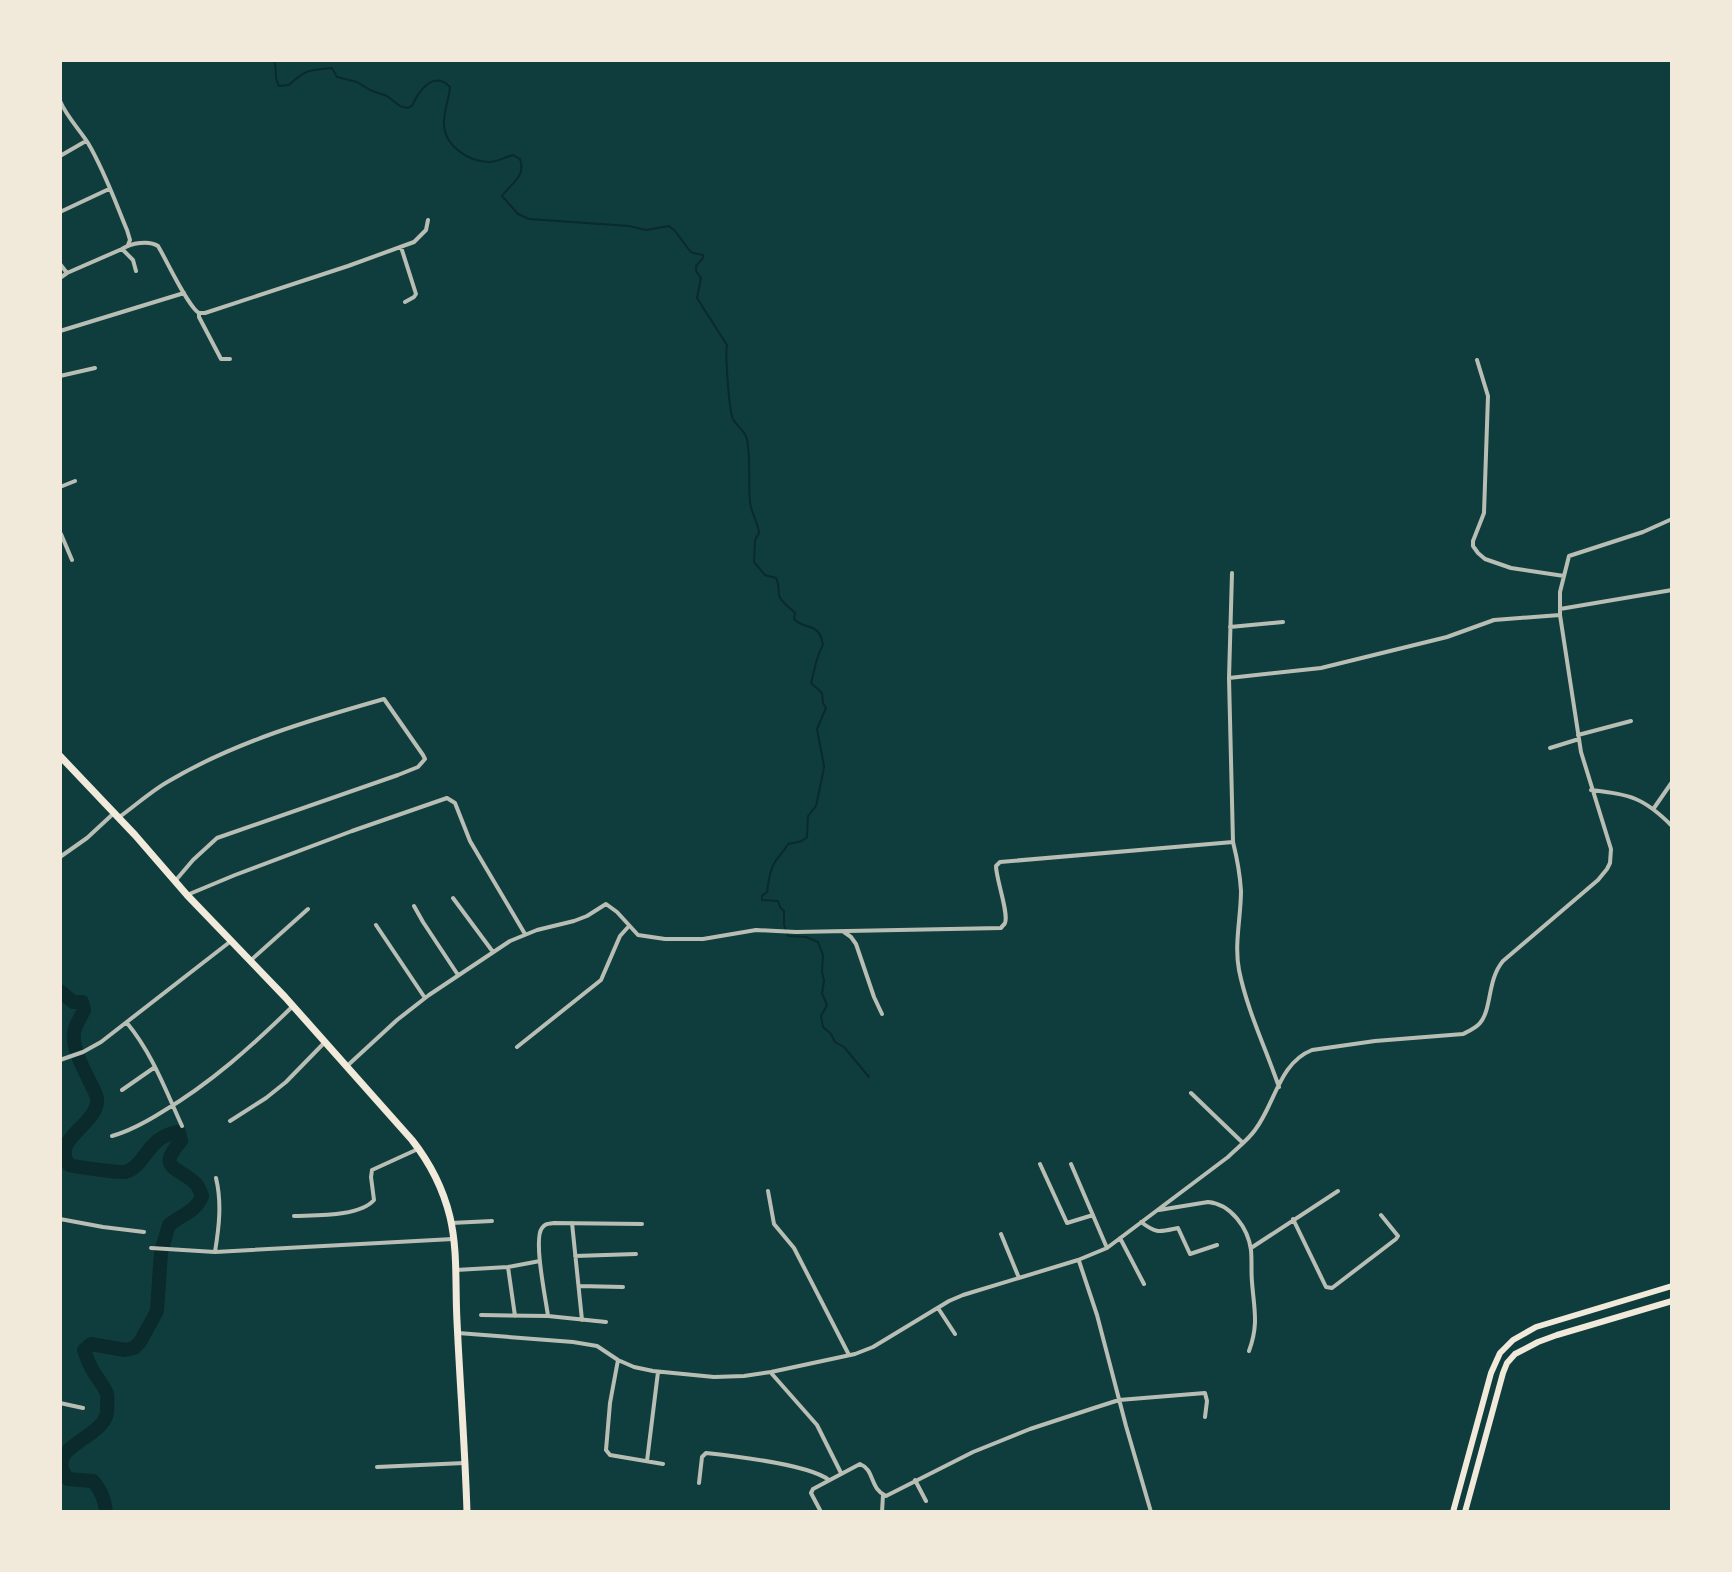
<svg xmlns="http://www.w3.org/2000/svg" width="1732" height="1572" font-family="'Noto Sans',sans-serif">
	<rect width="100%" height="100%" fill="#0f3d3e"/>
	<g fill="none" stroke-linecap="round" stroke-linejoin="round">
		<path stroke="#0a2a2b" stroke-width="2" d="M274,60C278,70 273,76 279,86L289,85C306,69 310,70 332,68L337,77L357,82L370,90L387,96L400,106L407,108L412,106C419,90 434,70 450,87C449,99 443,113 444,125C445,146 469,162 489,162C497,162 505,157 513,155L520,159C526,177 512,182 502,196L518,214L529,219L629,226L646,230L669,226L675,231L690,251L693,253L703,255V258L696,266V271L701,278L697,298L727,345C725,353 729,411 733,419C737,427 744,429 747,439C751,460 748,482 750,502C751,513 758,522 759,533L755,540L754,562L765,575L776,578C780,585 778,588 779,595C781,603 790,607 795,613L794,619C806,631 819,621 823,645C816,656 815,669 811,683L822,693L823,703L826,708L817,729L824,766L823,773L816,806L808,816L807,837L802,841L788,844C784,852 779,855 775,862C769,871 769,881 767,892L762,896V900L778,901L780,907L784,911V925L788,936L806,937L818,942L823,955L822,972L824,981L822,993L827,1005L821,1016L823,1027L831,1034L835,1042L844,1047L869,1077"/>
		<path stroke="#0a2a2b" stroke-width="14" d="M60,991L73,1002H82L84,1010C81,1017 75,1025 74,1033C72,1050 85,1071 92,1086C95,1092 98,1097 97,1103C93,1127 51,1140 69,1165C77,1167 119,1173 125,1172C146,1167 146,1136 179,1132L181,1141C155,1170 179,1166 196,1184C199,1187 200,1192 202,1196C196,1212 181,1215 169,1225L161,1252L157,1311L140,1342L134,1348L125,1350L91,1344L84,1350C86,1355 88,1362 91,1367C95,1376 104,1385 107,1394C108,1399 107,1408 107,1413C102,1440 41,1447 68,1479L93,1481C101,1490 105,1500 106,1512"/>
		<path stroke="#b8beb3" stroke-width="4" d="M60,101C67,117 79,129 88,143C104,170 115,201 127,230L130,240L128,245
			M60,156L86,141
			M60,212L109,189
			M401,247L416,294L414,297L405,302
			M122,249L133,260L136,271
			M60,264L67,273
			M60,278L67,273L122,249C131,243 149,240 158,246C166,259 188,307 199,313C201,313 203,313 205,313L348,266L414,242L426,230L428,220
			M199,313V317L221,359H230
			M60,331L184,293
			M1477,360L1488,396L1484,513L1473,541V546L1478,553L1485,559L1511,568L1564,576
			M60,376L95,368
			M60,487L75,481
			M61,534L72,560
			M1560,609L1672,590
			M1230,627L1283,622
			M1229,678L1232,573
			M1578,735L1631,721
			M1550,748L1579,739
			M1591,790C1631,795 1643,797 1672,826
			M1654,808L1672,782
			M118,818C135,806 151,791 169,781C235,742 310,720 384,699L423,755L425,759L418,767L398,775L217,838L193,860L176,880
			M60,857L87,838L114,813
			M187,895L235,875L352,831L447,798L455,803L470,841L525,934
			M453,898L493,952
			M414,906L423,922L458,975
			M376,925L425,998
			M844,932L851,937L856,944L874,997L882,1014
			M250,961L308,909
			M127,1023C152,1053 166,1091 182,1126
			M517,1047L601,980L620,936L629,926
			M60,1060L83,1052L101,1042L231,941
			M347,1066L397,1020L429,995L510,941L537,930L574,921L587,916L606,904L617,912L638,935L665,939H703L756,930L796,932L1001,928C1002,926 1004,925 1005,923C1009,913 996,879 996,866L1000,862L1233,842
			M1279,1087C1266,1049 1247,1010 1239,970C1234,944 1241,917 1241,891C1240,874 1237,858 1233,842L1229,678L1321,668L1447,637L1494,620L1560,615
			M122,1090L155,1067
			M1191,1093L1243,1143
			M230,1121L266,1098L286,1082L325,1042
			M112,1136C130,1131 146,1122 162,1112C211,1083 252,1046 293,1006
			M1040,1164L1067,1223L1093,1215
			M1071,1164L1107,1248
			M768,1191L774,1224L794,1248L849,1355
			M1159,1210L1208,1202C1231,1204 1248,1228 1251,1250C1252,1261 1251,1272 1252,1282C1254,1309 1259,1324 1249,1351
			M294,1216C316,1215 359,1217 374,1200L371,1177L372,1170L418,1149
			M60,1219L103,1227L144,1232
			M1293,1219L1326,1287L1332,1288L1396,1239L1398,1236L1381,1215
			M1141,1222C1157,1234 1159,1232 1178,1228L1190,1254L1217,1245
			M451,1223L492,1221
			M572,1223L582,1320
			M1001,1234L1019,1278
			M1120,1238L1144,1284
			M151,1248L215,1252L453,1239
			M1251,1248L1338,1191
			M215,1252C219,1227 222,1203 216,1178
			M575,1256L636,1254
			M1079,1261L1097,1315L1126,1426L1151,1512
			M508,1267L515,1316
			M456,1270L508,1267L540,1261
			M579,1286L623,1287
			M938,1308L955,1334
			M481,1315L548,1316L606,1322
			M548,1316C546,1300 533,1239 542,1228C546,1223 548,1224 554,1223L642,1224
			M458,1333L573,1342L597,1346L618,1360L634,1367L653,1371L714,1377L744,1376L771,1372L855,1354L873,1347L949,1301L963,1295L1078,1260L1107,1248L1228,1157C1237,1148 1248,1140 1255,1130C1275,1104 1279,1063 1312,1050L1375,1041L1463,1034C1469,1031 1476,1028 1480,1023C1492,1009 1487,980 1503,961L1598,880L1607,869L1610,863L1611,849L1581,752L1560,615V592L1569,556L1643,532L1672,519
			M618,1360L610,1403L606,1450L610,1455L663,1464
			M772,1374L817,1425L841,1473
			M60,1403L83,1408
			M647,1461L658,1372
			M377,1467L464,1463
			M915,1480L926,1501
			M699,1483L702,1457L706,1453C734,1456 808,1464 829,1480
			M821,1512L811,1493L813,1489L860,1464C875,1470 869,1488 886,1496L973,1452L1030,1429L1094,1408L1119,1400L1205,1393L1207,1401L1205,1417
			M882,1512L883,1495"/>
		<path stroke="#f1e9da" stroke-width="6" d="M1453,1512L1491,1373L1500,1353L1513,1340L1536,1327L1672,1286
			M1465,1512L1503,1373L1507,1363L1515,1354L1538,1342L1557,1335L1672,1301"/>
		<path stroke="#f1e9da" stroke-width="7" d="M60,756L135,835L187,895L285,997L412,1140C430,1163 443,1188 450,1217C458,1251 455,1286 457,1321C460,1385 465,1448 467,1512"/>
	</g>
	<rect width="1732" height="1572" fill="none" stroke="#f1e9da" stroke-width="124"/>
</svg>
